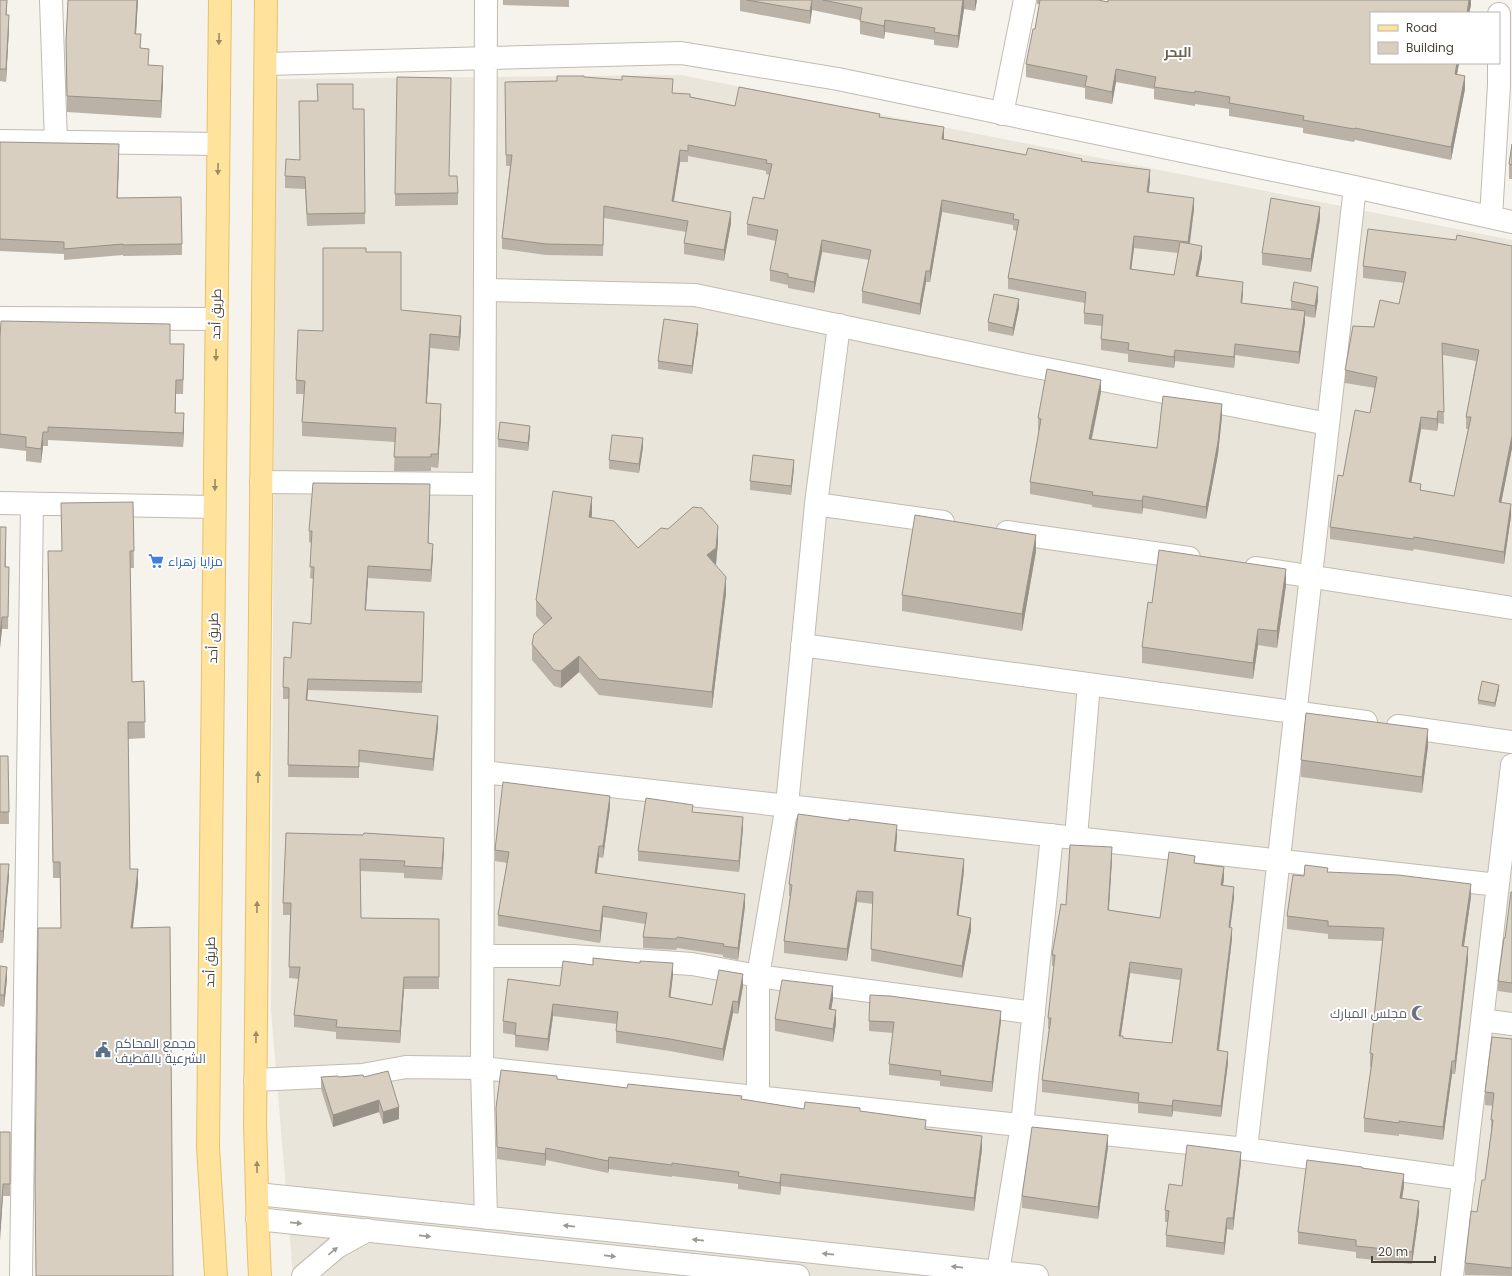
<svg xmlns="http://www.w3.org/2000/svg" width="1512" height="1276" font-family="Poppins,Cairo,sans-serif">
	<rect width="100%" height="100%" fill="#f6f3ec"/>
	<path fill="#eae5da" d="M681,75L1512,240V1276H293L271,1010L276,79Z"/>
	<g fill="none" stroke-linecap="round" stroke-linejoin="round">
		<defs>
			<path id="minor" d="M51,0L56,142
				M266,64L681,53L838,79L1355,187L1512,222
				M1002,114L1025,0
				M0,141L218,144
				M1491,217L1499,85V14
				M485,290L695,295L1021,364L1328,424
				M0,318L216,319
				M261,482L484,484
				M0,503L214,507
				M816,504L943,522
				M1007,532L1189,558
				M1256,568L1512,608
				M802,645L1366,722
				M1398,726L1512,742
				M483,772L1498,885
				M1076,837L1089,684
				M483,956H573L692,964L758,976L1034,1013
				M1482,1020L1512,1024
				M255,1080L362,1075L406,1067L482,1068L1246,1149L1464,1179
				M758,1097V976L787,805L816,504L839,325
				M1246,1149L1355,187
				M257,1194L636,1233L1037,1276
				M486,1218L482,1068L486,0
				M257,1219L798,1276
				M998,1272L1022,1125L1052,835
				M21,1276L32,504
				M303,1276L337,1247L368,1230
				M1452,1276L1512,765"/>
			<path id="major" d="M216,1276L208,1147L220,0
				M260,1276C257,1226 257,1175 255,1125L266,0"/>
		</defs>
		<use href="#minor" stroke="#c2bbae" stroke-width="24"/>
		<use href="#major" stroke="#e6c16a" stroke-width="24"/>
		<use href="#minor" stroke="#fff" stroke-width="22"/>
		<use href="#major" stroke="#ffe39c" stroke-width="22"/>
	</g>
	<path fill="#bab2a6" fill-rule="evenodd" d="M0,0H7V15L9,28L6,82L0,81Z
		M68,0H138L136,34L141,48L149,66L163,82L161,118L67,112L66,41Z
		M503,0H569V7L503,5Z
		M740,0H977L975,11L964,9L958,48L934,45V40L885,32L884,39L860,34V20L812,10L810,24L740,11Z
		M1037,0H1098L1108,2L1471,0V5L1457,74L1465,89L1451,160L1355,140L1354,142L1303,133V128L1229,116V109L1195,104V106L1154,99V89L1116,82L1112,104L1085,99V88L1026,77V64L1035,29L1040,4H1037Z
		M584,77L673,93L735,106L880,117L944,139L1026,155L1082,161L1150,181L1149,192L1194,209L1190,244L1202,257L1198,276L1243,293L1242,303L1291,309V301L1318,300L1315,318L1305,316V322L1299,364L1235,355L1234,368L1175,361L1174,368L1128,362V354L1101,350V339L1102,326L1084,324V313L1085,303L1008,289V278L1017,231L1013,230V225L942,212L930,282H926L920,315L862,303V291L869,260L822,252L814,293L788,288V285L770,281V270L776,241L747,235V224L764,199L769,175L766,174V171L688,156V162H680L673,202L731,223L724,261L684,254V243L686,232L604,218L603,256L546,255L502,249V238L510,166H506L505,82L557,81ZM1134,248L1178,253L1174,275L1131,269Z
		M353,109H364L365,224L307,226L305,189L285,188V176L300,160Z
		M0,142L119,155L118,198L182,244V255L123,256V255L64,260V254L0,251Z
		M1512,144V179H1509V164Z
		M449,176L458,193V205L395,206V194Z
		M1320,219L1311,272L1262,265V253Z
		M1456,240L1512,246V448L1501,503L1511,516L1504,564L1414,549L1413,551L1330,539V527L1343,476L1370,413L1375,388L1345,383V370L1374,327L1399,304L1404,283L1363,278V266ZM1443,355L1476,361L1466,417V429H1468L1454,496L1421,490L1411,483L1421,429L1437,431L1438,423L1444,424Z
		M366,252L401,310L461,330L459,351L430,348L427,403L441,417L438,468L431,467V471H394L395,442L302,436V422L304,394H296V380Z
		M1019,308L1013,336L988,331V322Z
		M698,332L692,374L658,369V361Z
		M0,337L170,344L184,358L183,394H176L175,413L184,427L183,447L48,440V446H43L41,463L26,461V451L0,448Z
		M1101,392L1092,439L1157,448L1222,416L1218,454L1206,519L1143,508L1142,514L1092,507V505L1030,494V482L1039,431L1038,430V418Z
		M530,434L528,451L498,447V439Z
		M643,447L639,473L609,469V460Z
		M794,468L791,495L750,490V481Z
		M430,496L428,543L433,555L431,582L368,578L366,610L424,624L422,693L308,690L307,700L438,727L433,771L359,762V778L288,777L289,699H283V687L291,658L311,624L313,579L310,578L312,543L309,542V531Z
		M133,502L134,568H130L132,682L144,681L145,738L128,739L130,869L138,885L61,928L60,878H53L48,567L61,551Z
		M592,513V517L638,548L718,542L716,564L715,565L726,593L712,708L599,695L579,672L561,688L554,686L532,660V644L544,625L536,616V600Z
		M6,539V567H9L8,629H2L0,648Z
		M1036,551L1022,631L902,611V595Z
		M1286,585L1277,648L1258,645L1253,679L1142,663V647Z
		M1499,689L1495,707L1478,704V700Z
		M1428,746L1422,793L1301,777V760Z
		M0,756H8L9,824H0Z
		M610,807L603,858L599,857L597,874L745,906L738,960L723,957V955L677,948L676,950L643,948V937L645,924L603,917L600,943L498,926V915L507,863L495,861V850Z
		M743,828L739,872L638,861V851Z
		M286,833L444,850L442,880L404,878V873L360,871L361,918L439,919V989H404L400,1043L336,1039V1032L294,1027V1015L299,979L289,978L290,915H283V903Z
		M897,837L896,851L964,871L958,916L971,930L962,978L871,961L873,904L857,902L847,961L784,953V941L790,896H789V884Z
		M1112,859L1109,910L1160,918L1195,863L1224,879L1223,885L1234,898L1230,927L1232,939L1219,1051L1228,1063L1221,1117L1173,1111L1172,1117L1138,1113V1104L1042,1092V1080L1049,1029H1048V1018L1054,966H1052V955L1066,905ZM1130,973L1180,980L1172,1043L1123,1038L1121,1036Z
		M0,864L9,876L3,943H0Z
		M1328,872L1471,897L1464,946L1468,960L1455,1074H1452L1443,1140L1399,1134V1136L1364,1132V1118L1371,1067H1370V1053L1383,941L1328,939V934L1287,929V916L1304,876Z
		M1512,892V993L1498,991V981Z
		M0,966L7,979L4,1007L0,1006Z
		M673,975L670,997L712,1005L743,986L738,1014L733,1013L723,1061L670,1051L616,1043V1031L617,1024L553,1016L548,1051L515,1047V1035L503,1033V1021L560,986Z
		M833,999L831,1010L836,1023L833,1042L775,1031V1019Z
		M869,1021H1001L992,1092L940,1086V1081L889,1075V1064L893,1033L869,1031Z
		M1512,1039V1276L1465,1275V1263L1477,1212L1485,1180L1491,1133V1120L1493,1106L1485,1105V1092Z
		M321,1077H364L399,1119L383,1124L379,1112L333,1127L321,1089Z
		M557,1079L627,1088L742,1099L804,1109L860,1111L926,1129L982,1149L974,1211L781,1186L780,1195L738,1189V1184L672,1176V1177L609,1169L608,1173L546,1160L545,1166L497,1159L496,1108Z
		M0,1132H10V1196H3Z
		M1108,1147L1098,1219L1022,1208V1196Z
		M1241,1163L1233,1230L1227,1229L1224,1255L1166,1247V1235L1168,1222H1165V1210L1182,1186Z
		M1362,1168L1404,1186L1402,1199L1419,1213L1412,1264L1356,1258V1252L1298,1244V1232Z"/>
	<path fill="#979187" d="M137,0H138L135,50V34Z
		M812,0V10L810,24V11Z
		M963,0H964V9L958,48V36Z
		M975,0H977L975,11Z
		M1469,0H1471V5L1469,13H1467Z
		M9,15V28L6,82V69Z
		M885,20V32L884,39V26Z
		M1457,63H1459L1455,86V74Z
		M163,66V82L161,118V101Z
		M1116,69V82L1112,104V92Z
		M1465,76V89L1451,160V147Z
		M944,127V139L942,150V139Z
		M119,144V155L117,210V198Z
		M680,150V162L672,213V201Z
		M1150,170V181L1147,203V192Z
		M1194,198V209L1188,254V242Z
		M942,200V212L930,282V271Z
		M1320,207V219L1311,272V259Z
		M731,212V223L724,261V250Z
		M1134,236V248L1130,280V269Z
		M822,240V252L814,293V282Z
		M1202,246V257L1196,287V276Z
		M926,271V282L920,315V304Z
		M1243,282V293L1241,314V303Z
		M1318,287V300L1315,318V306Z
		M1019,299V308L1013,336V328Z
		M1305,311V322L1299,364V352Z
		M461,316V330L459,351V337Z
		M698,324V332L692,374V366Z
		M430,334V348L426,416V403Z
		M1235,344V355L1234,368V357Z
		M1175,350V361L1174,368V357Z
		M176,380V394L175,426V413Z
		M1101,380V392L1089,451V439Z
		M441,404V417L438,468V454Z
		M1222,404V416L1218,454L1206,519V507Z
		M1438,411V423L1437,431V419Z
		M184,413V427L183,447V433Z
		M1421,417V429L1409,495V482Z
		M530,426V434L528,451V443Z
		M43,432V446L41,463V449Z
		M1512,436V448L1499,514V502Z
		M643,438V447L639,473V464Z
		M794,460V468L791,495V486Z
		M430,484V496L428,555V543Z
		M1143,496V508L1142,514V501Z
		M592,497V513L589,533V517Z
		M1511,504V516L1504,564V552Z
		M718,526V542L716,564L707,572V555Z
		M1036,535V551L1022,631V614Z
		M433,544V555L431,582V570Z
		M368,566V578L365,622V610Z
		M1286,569V585L1277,648V631Z
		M726,577V593L712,708V692Z
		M2,617V629L0,648V636Z
		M1258,629V645L1253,679V663Z
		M579,656V672L561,688V671Z
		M308,679V690L306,712V700Z
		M1499,685V689L1495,707V703Z
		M438,716V727L433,771V759Z
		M1428,729V746L1422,793V777Z
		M610,796V807L603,858V846Z
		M743,817V828L739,872V861Z
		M897,825V837L894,862V851Z
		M444,838V850L442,880V868Z
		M599,846V857L595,885V873Z
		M1112,847V859L1108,921V910Z
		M964,859V871L957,927V915Z
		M9,864V876L3,943V931Z
		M1224,867V879L1221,896V885Z
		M138,869V885L131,944V928Z
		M1471,884V897L1462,959V946Z
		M1234,887V898L1229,938V927Z
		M857,891V902L847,961V949Z
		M745,894V906L738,960V948Z
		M603,906V917L600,943V931Z
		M971,918V930L962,978V966Z
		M1232,928V939L1217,1062V1050Z
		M1468,947V960L1455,1074V1061Z
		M1130,962V973L1119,1047V1036Z
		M673,963V975L669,1009V997Z
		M7,967V979L4,1007V995Z
		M743,974V986L738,1014V1002Z
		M404,977V989L400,1043V1031Z
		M833,986V999L829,1022V1009Z
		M733,1001V1013L723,1061V1049Z
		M553,1004V1016L548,1051V1039Z
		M836,1010V1023L833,1042V1029Z
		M1001,1011V1021L992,1092V1082Z
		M1228,1052V1063L1221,1117V1106Z
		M1452,1061V1074L1443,1140V1127Z
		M379,1100V1112L333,1127V1115Z
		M1173,1100V1111L1172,1117V1106Z
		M399,1107V1119L383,1124V1112Z
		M1108,1135V1147L1098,1219V1207Z
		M982,1136V1149L974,1211V1198Z
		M546,1148V1160L545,1166V1154Z
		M1241,1152V1163L1233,1230V1218Z
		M609,1157V1169L608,1173V1161Z
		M781,1174V1186L780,1195V1183Z
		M1404,1174V1186L1400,1210V1198Z
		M3,1184V1196L0,1241V1229Z
		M1419,1201V1213L1412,1264V1252Z
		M1227,1218V1229L1224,1255V1243Z"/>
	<path fill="#d8cfc1" stroke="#979187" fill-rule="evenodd" d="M0,0H7L6,15H9L6,69H0Z
		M68,0H137L135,34H141L140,48L149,49L148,65L163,66L161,101L67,96L66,41Z
		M747,0H812L810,11Z
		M823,0H963L958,36L934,32L935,28L885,20L884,26L860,21L862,8Z
		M1040,0H1098L1108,2V0H1469L1467,13H1371V63H1457L1455,74L1465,76L1451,147L1355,128L1354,129L1303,120L1304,116L1229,103L1230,97L1195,91V93L1154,87L1156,77L1116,69L1112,92L1085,86L1087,76L1026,64L1033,29H1035Z
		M557,76H584V77L622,80V76L673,79L672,93L690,94V97L735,106L739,87L880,114L879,117L944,127L942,139L1026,155L1028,148L1082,159L1081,161L1150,170L1147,192L1194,198L1188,242L1134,236L1130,269L1174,275L1180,242L1202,246L1196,276L1243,282L1241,303L1305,311L1299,352L1235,344L1234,357L1175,350L1174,357L1128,350L1129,343L1101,339L1103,315L1084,313L1086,292L1008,278L1019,220L1013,219L1014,214L942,200L930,271H926L920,304L862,291L871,250L822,240L814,282L788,277V274L770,270L778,230L747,224L753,197L764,199L772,164L766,163L767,160L688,145V151L680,150L672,201L731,212L724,250L684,243L688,221L604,206L603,245L546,244L502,238L512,155H506L505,82L557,81Z
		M397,77L451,78L449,176H457L458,193L395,194Z
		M317,84H353V109H364L365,213L307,214L305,177L285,176L286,159L300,160L299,101H318Z
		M0,142L119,144L117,198L181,197L182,244L123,245V244L64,249V242L0,239Z
		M1512,144V165L1509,164Z
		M1271,198L1320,207L1311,259L1262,253Z
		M1368,229L1456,240L1457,235L1512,246V436L1499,502L1511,504L1504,552L1414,537L1413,539L1330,527L1338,475L1343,476L1355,410L1370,413L1377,377L1345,370L1353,326L1374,327L1380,300L1399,304L1406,272L1363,266ZM1442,343L1479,350L1466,417H1471L1454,496L1420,490L1421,484L1409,482L1421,417L1437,419L1438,411L1444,412Z
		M323,248H366V252H401V310L461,316L459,337L430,334L426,403L441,404L438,454H431V457H394L396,428L302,422L305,381L296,380L298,330L323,331Z
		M1294,282L1318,287L1315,306L1291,301Z
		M994,294L1019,299L1013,328L988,322Z
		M664,319L698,324L692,366L658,361Z
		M1,321L170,324V344H184L183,380H176L175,413H184L183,433L48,427V432H43L41,449L26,447V437L0,434V337Z
		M1047,369L1101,380L1089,439L1157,448L1163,396L1222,404L1218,442L1206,507L1143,496L1142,501L1092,495L1093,492L1030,482L1041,419L1038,418Z
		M500,422L530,426L528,443L498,439Z
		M612,435L643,438L639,464L609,460Z
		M753,455L794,460L791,486L750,481Z
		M313,483L430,484L428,543L433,544L431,570L368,566L365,610L424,612L422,682L308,679L306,700L438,716L433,759L359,750V767L288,765L289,688L283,687L284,657L291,658L293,622L311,624L314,567H310L312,531H309Z
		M553,491L592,497L589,517L614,521L638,548L661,528L668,529L693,507L702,508L718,526L716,548L707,555L726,577L712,692L599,679L579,656L561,671L554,670L532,644L534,634L552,618L536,600Z
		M133,502L134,551H130L132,682L144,681L145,722H128L130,869H138L131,928L170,927L173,1276H36L35,1180L38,928H61L60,862H53L48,551H62L61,503Z
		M915,515L1036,535L1022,614L902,595Z
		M0,527H6L5,567H9L8,617H2L0,636Z
		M1159,550L1286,569L1277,631L1258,629L1253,663L1142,647L1148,602L1152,603Z
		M1482,681L1499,685L1495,703L1478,700Z
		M1306,713L1428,729L1422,777L1301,760Z
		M0,756H8L9,812H0Z
		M503,782L610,796L603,846H599L595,873L745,894L738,948L723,946L724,944L677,937L676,939L643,937L647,913L603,906L600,931L498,915L509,852L495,850Z
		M646,798L693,805L692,812L743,817L739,861L638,851Z
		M798,814L849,821V819L897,825L894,851L964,859L957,915L971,918L962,966L871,949L873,892L857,891L847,949L784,941L792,885L789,884Z
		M286,833L363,835L364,833L444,838L442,868L404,866L405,861L360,859L361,918L439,919V977H404L400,1031L336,1027L337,1020L294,1015L300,967H289L291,903H283Z
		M1070,845L1112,847L1108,910L1160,918L1169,852L1195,856L1194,863L1224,867L1221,885L1234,887L1229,927L1232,928L1217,1050L1228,1052L1221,1106L1173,1100L1172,1106L1138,1102L1139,1093L1042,1080L1051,1018H1048L1055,955H1052L1061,904L1066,905ZM1130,962L1182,969L1172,1043L1123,1038V1036H1119Z
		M0,864H9L3,931H0Z
		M1305,865L1328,868L1327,872L1398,875L1471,884L1462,946L1468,947L1455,1061H1452L1443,1127L1399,1121V1123L1364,1118L1373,1054L1370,1053L1384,928L1328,926V921L1287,916L1293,875L1304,876Z
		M1511,892H1512V983L1498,981L1504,938H1505Z
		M593,958L640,963V961L673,963L669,997L712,1005L719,970L743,974L738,1002L733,1001L723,1049L670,1039L616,1031L618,1012L553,1004L548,1039L515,1035L516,1023L503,1021L508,979L560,986L563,961L593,965Z
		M0,966L7,967L4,995H0Z
		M782,980L833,986L829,1009L836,1010L833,1029L775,1019Z
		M870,995L890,996L1001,1011L992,1082L940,1075L941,1071L889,1064L894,1022L869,1021Z
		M1492,1037L1512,1039V1268L1465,1263L1471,1211L1477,1212L1482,1180H1485L1493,1120H1491L1494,1093L1485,1092Z
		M501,1070L557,1076V1079L627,1088L628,1084L722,1094L742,1096L741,1099L804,1109L805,1102L860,1108V1111L926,1120L925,1129L982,1136L974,1198L781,1174L780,1183L738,1176L739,1172L672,1163V1165L609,1157L608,1161L546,1148L545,1154L497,1147L496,1108Z
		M388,1071L399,1107L383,1112L379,1100L333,1115L321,1077L338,1076L339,1077L363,1075L364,1077Z
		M1032,1127L1108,1135L1098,1207L1022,1196Z
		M0,1132H10V1184H3L0,1229Z
		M1187,1145L1241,1152L1233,1218H1227L1224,1243L1166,1235L1169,1211L1165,1210L1169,1184L1182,1186Z
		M1307,1160L1362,1167V1168L1404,1174L1400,1198L1419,1201L1412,1252L1356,1246V1240L1298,1232Z"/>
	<defs><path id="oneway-solid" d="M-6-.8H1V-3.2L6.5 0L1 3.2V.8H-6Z"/></defs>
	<g fill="#9c8c66">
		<use href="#oneway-solid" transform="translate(219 39) rotate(91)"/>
		<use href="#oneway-solid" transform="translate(218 169) rotate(91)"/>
		<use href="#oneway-solid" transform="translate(216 355) rotate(91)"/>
		<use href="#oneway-solid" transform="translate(215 485) rotate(91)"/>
		<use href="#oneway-solid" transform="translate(258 777) rotate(-89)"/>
		<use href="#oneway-solid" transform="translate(257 907) rotate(-89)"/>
		<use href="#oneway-solid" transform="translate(256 1037) rotate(-89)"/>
		<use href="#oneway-solid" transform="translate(257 1167) rotate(-91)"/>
	</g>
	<g fill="#9c9892">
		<use href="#oneway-solid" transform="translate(296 1223) rotate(6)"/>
		<use href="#oneway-solid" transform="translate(569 1226) rotate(-174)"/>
		<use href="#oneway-solid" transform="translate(425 1236) rotate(6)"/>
		<use href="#oneway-solid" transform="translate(698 1240) rotate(-174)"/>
		<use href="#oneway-solid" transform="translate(333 1251) rotate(-39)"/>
		<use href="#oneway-solid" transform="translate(828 1254) rotate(-174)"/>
		<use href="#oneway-solid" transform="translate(610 1256) rotate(6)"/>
		<use href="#oneway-solid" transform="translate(957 1267) rotate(-174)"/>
	</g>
	<defs>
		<symbol id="supermarket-bare" viewBox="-9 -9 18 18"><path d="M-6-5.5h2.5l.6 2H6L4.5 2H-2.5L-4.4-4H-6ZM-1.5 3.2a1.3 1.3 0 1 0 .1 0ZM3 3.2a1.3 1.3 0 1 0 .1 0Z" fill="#3f7fe0" stroke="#fff" stroke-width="2.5" paint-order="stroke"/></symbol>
		<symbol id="mosque-bare" viewBox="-9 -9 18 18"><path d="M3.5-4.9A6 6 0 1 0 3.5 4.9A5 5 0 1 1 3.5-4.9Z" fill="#6b7280" stroke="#fff" stroke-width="2.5" paint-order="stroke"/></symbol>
		<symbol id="civic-bare" viewBox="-9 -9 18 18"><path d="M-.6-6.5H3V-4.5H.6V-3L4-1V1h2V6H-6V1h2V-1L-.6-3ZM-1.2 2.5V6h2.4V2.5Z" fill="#5c6f8a" stroke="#fff" stroke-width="2.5" paint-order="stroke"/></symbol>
	</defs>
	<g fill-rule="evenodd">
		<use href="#supermarket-bare" x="145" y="550" width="22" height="22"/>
		<use href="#mosque-bare" x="1408" y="1002" width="22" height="22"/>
		<use href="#civic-bare" x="92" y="1039" width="22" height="22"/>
	</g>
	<g text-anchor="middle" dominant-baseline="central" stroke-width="4" stroke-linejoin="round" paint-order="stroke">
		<g font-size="13" fill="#4b4439" stroke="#fff">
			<text transform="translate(216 314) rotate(-89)">طريق أحد</text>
			<text transform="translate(213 638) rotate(-89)">طريق أحد</text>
			<text transform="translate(210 962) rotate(-89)">طريق أحد</text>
		</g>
		<g font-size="13" fill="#366cbe" stroke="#fff" text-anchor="start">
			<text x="168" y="561">مزايا زهراء</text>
		</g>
		<g font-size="13" fill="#5b616d" stroke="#fff" text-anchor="end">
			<text x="1407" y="1013">مجلس المبارك</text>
		</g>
		<g font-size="13" fill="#4e5e75" stroke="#fff" text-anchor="start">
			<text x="115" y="1043">مجمع المحاكم<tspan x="115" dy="15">الشرعية بالقطيف</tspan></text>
		</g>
		<g font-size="14" font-weight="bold" fill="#6e6250" stroke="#fff">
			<text x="1178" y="52">البحر</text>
		</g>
	</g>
	<rect x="1370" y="12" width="130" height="52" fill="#ffffff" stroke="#b7b4b0"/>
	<rect x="1378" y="25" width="20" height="6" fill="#ffe39c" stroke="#b7b4b0"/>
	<text x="1406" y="32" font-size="12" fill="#4b4439">Road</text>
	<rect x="1378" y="42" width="20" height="12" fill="#d8cfc1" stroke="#b7b4b0"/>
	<text x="1406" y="52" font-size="12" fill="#4b4439">Building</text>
	<path d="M1372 1256v6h63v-6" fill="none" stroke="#4b4439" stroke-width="2"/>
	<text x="1378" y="1256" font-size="12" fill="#4b4439" stroke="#ffffff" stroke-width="3" paint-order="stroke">20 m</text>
</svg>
